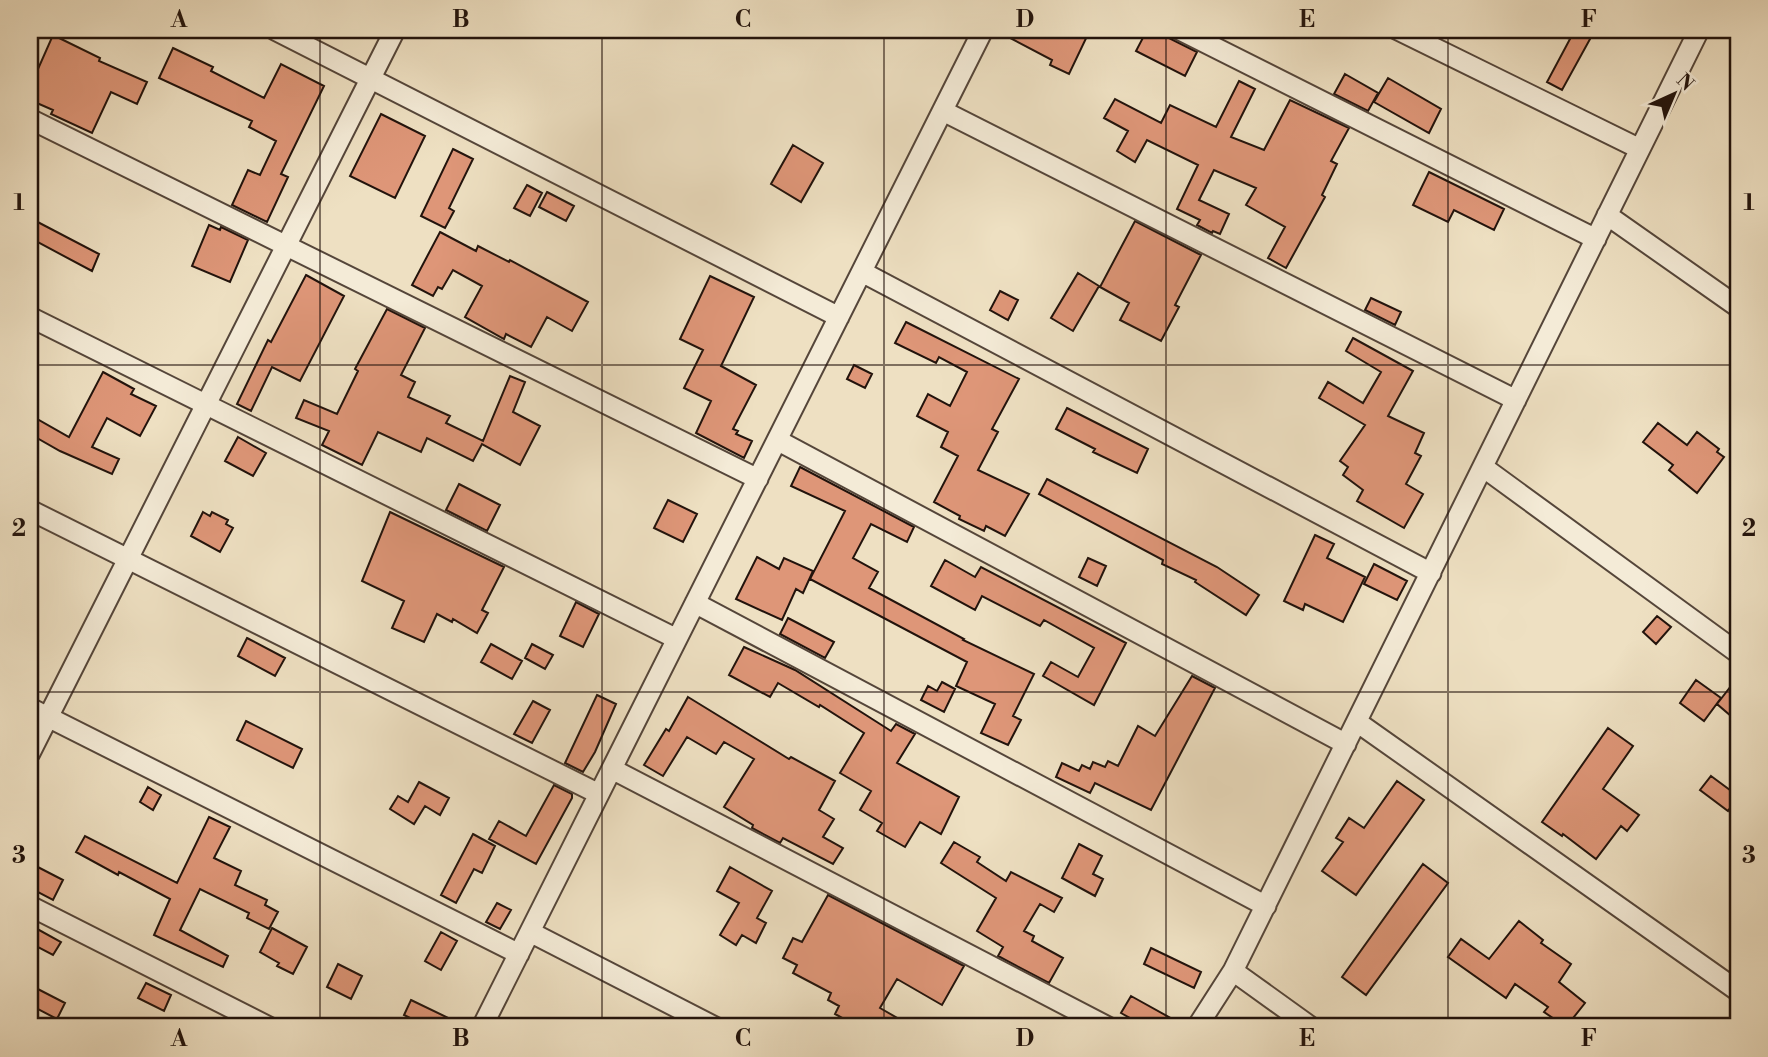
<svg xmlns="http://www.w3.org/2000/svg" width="1768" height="1057" font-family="'Libre Bodoni',serif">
	<rect width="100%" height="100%" fill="#eee0c2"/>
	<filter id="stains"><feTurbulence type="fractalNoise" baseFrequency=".00286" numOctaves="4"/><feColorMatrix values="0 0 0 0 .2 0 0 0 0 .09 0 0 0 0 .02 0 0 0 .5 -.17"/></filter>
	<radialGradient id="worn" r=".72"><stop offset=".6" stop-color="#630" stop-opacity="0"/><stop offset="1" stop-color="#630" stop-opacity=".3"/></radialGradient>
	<path fill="#de9678" stroke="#22130c" stroke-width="2" d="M995,30H1090L1069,74L1050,65L1052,60Z
		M1147,30H1153L1197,52L1185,76L1136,51Z
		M1549,30H1595L1562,90L1547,82L1570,39Z
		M53,35L100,58L99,61L147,82L137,104L111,92L92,133L51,114L53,110L30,100V87Z
		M173,48L213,67L211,71L264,98L281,64L324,86L281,174L288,177L267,222L232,205L248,170L260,175L276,141L249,127L252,121L159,78Z
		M1345,74L1378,93L1368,111L1334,94Z
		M1388,78L1441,109L1429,133L1374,102Z
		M1239,81L1255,89L1231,137L1264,150L1290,100L1349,128L1331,161L1337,164L1322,195L1325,197L1286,268L1268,258L1285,227L1246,205L1256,188L1214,170L1199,200L1229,214L1220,234L1213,231L1212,233L1197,225L1200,220L1177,209L1198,165L1147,140L1135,162L1117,151L1128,131L1104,118L1115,99L1161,123L1170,105L1216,127Z
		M381,114L425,136L395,198L350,176Z
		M793,145L823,163L801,202L771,184Z
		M453,149L473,159L449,208L454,211L445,228L421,216Z
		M1429,172L1504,209L1494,230L1454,210L1448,222L1413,205Z
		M527,185L542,193L530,216L514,208Z
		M547,192L574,206L566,221L539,207Z
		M30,218L99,254L92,271L30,238Z
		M1135,221L1201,255L1175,305L1179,307L1161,341L1120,320L1129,303L1100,287Z
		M209,225L220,230L221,227L248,240L230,282L192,266Z
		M440,232L476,251L478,246L509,262L510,260L588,302L572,331L547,317L531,347L506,334L504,339L465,317L482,286L453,270L442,289L438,287L433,296L412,285Z
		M1078,273L1099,286L1073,331L1051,318Z
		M306,275L344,296L300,381L272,367L251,411L237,404L268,340L271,342Z
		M710,276L754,297L721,366L756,385L733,429L738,431L736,434L752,441L744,458L696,433L711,401L684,388L703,350L680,339Z
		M1000,291L1018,300L1008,320L990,310Z
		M1371,298L1401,312L1395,325L1365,310Z
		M387,309L425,328L401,375L415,382L408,397L450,416L446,423L483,441L510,376L525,382L513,412L540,426L520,465L482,444L473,461L427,438L421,452L378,432L362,465L322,445L329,431L296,418L304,400L337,414L358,371L355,369Z
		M906,322L1019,379L992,429L998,432L978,470L1029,494L1005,536L986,526L984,531L959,519L960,516L934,502L958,456L941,447L948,432L917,416L928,394L950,406L967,372L939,357L936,363L895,343Z
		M1353,338L1413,371L1388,416L1424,433L1415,453L1421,456L1406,484L1423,494L1404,528L1357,501L1363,490L1343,475L1348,467L1340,461L1365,425L1319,398L1328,382L1363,403L1381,372L1346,351Z
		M854,365L872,374L865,388L847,379Z
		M103,372L134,389L131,394L156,406L140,436L107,418L92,447L119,459L112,474L60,451L30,434V415L69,437Z
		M1067,408L1148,449L1137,473L1093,452L1095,449L1056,429Z
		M1658,423L1687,445L1697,432L1719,449L1717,452L1724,457L1697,493L1669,470L1673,465L1643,442Z
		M238,437L266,453L253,476L225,461Z
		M800,467L914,527L907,542L871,524L853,558L878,572L869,588L964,639L963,640L1034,674L1013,716L1021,720L1008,745L981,733L995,704L956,686L967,662L810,579L845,511L791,486Z
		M1047,479L1217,567L1259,595L1246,615L1195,582L1196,580L1162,564L1163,560L1039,494Z
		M459,484L500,505L487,531L446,510Z
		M668,500L697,514L683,542L654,528Z
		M203,512L210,516L212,512L228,520L226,524L233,528L220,552L191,536Z
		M390,512L504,567L482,610L488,613L477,633L453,619L452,622L437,614L424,642L392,628L404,601L362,581Z
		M1315,535L1334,544L1327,558L1365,577L1343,622L1305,604L1303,610L1284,601Z
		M757,557L779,569L784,558L813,571L803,593L796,589L782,620L736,599Z
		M1088,558L1106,566L1097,586L1079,577Z
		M945,560L975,577L981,567L1126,643L1094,705L1043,676L1051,662L1078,677L1094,648L1044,620L1040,626L982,596L975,610L931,586Z
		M1374,564L1407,581L1397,600L1364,584Z
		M576,602L599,614L583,647L560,636Z
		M1657,616L1671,627L1656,644L1643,632Z
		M788,618L834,642L825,658L780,634Z
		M247,638L285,658L275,676L238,656Z
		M491,644L522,661L512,679L481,662Z
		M532,644L553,655L545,669L525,658Z
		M744,647L795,670L891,731L896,724L915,734L897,763L959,797L941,834L920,822L905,847L877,831L882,823L860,810L871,791L840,773L864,733L820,705L819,707L778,683L770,697L729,675Z
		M1192,676L1215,688L1151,810L1095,783L1090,793L1056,777L1062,763L1079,771L1082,765L1090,769L1093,762L1105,767L1108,761L1118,766L1138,726L1155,736Z
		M1738,677V722L1717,704Z
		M1696,680L1721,698L1704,721L1680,703Z
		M942,682L955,689L944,712L921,700L928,686L937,691Z
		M597,695L616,704L595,752L583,772L565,763Z
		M688,697L789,759L791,757L835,781L819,810L834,819L823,837L843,848L833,864L783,838L780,843L752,828L753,825L724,807L754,759L724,742L716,754L687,737L663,776L644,765L666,729L669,731Z
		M533,701L550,710L532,743L514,734Z
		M246,721L302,749L293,768L237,740Z
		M1608,728L1633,746L1603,789L1639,815L1627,831L1621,826L1596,859L1563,834L1562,836L1542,822Z
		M1711,776L1738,796L1728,811L1700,790Z
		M1397,781L1424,800L1356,895L1322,871L1343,842L1336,838L1349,818L1364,828Z
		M419,782L449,798L440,815L425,806L414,824L390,809L398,796L408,802Z
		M554,785L572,794V798L536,864L489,839L499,821L526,836Z
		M148,787L161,795L153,810L140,802Z
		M209,817L230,827L214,858L241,871L235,885L267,900L265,905L278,912L269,929L247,918L249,913L200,889L180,930L228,956L223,967L154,935L170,899L119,872L118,875L76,852L85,836L177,883Z
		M473,834L495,846L482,873L474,869L456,903L441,895Z
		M954,842L980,857L977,862L1006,881L1011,872L1062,898L1054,912L1040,904L1024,931L1034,936L1032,941L1063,958L1049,983L998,956L1003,947L977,931L996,898L941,863Z
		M1079,844L1102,856L1093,874L1103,879L1095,896L1062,878Z
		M30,863L63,880L53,900L30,888Z
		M1423,864L1448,883L1366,995L1342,977Z
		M730,867L772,891L757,918L766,923L756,943L742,935L736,945L720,935L739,903L717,891Z
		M828,895L964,966L942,1005L897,979L880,1008L913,1027H859L835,1014L839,1006L828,1000L831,993L793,973L797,965L783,958L793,938L802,942Z
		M497,903L511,910L500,929L486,922Z
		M1519,921L1543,940L1541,943L1571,964L1559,982L1585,1003L1566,1027L1544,1012L1548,1007L1515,984L1506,998L1448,957L1461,939L1489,959Z
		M30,925L61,942L53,955L30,943Z
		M272,928L307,947L293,974L277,966L279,963L260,952Z
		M441,932L457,941L441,970L425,961Z
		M1151,948L1201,972L1194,988L1144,964Z
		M338,964L362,976L351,999L327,987Z
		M146,983L171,995L164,1011L138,998Z
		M30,985L65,1003L57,1019L30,1005Z
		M1131,996L1185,1026V1027H1146L1121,1013Z
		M411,1000L467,1027H429L404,1015Z"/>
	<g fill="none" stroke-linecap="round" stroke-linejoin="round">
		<defs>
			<path id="minor" d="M275,30L839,317
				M1180,30L1596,239
				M1398,30L1640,149
				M943,111L1516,400
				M30,119L758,479
				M1607,215L1738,307
				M862,272L1431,573
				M30,317L677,639
				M777,440L1346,744
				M1483,467L1738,653
				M30,510L599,794
				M695,603L1266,906
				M30,708L519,954
				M1357,722L1738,991
				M30,753L395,30
				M612,769L1108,1027
				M30,906L269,1027
				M530,932L715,1027
				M1233,971L1311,1027
				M482,1027L983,30
				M1197,1027L1233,971L1699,30"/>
		</defs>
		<use href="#minor" stroke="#55463a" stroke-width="23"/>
		<use href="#minor" stroke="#f4ebd7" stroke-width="19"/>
	</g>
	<path fill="none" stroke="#22130c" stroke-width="2" stroke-opacity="0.55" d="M320,30V1027M602,30V1027M884,30V1027M1166,30V1027M1448,30V1027M30,365H1738M30,692H1738"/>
	<rect width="1768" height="1057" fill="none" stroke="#eee0c2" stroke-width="77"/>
	<g transform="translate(1674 94) rotate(44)" stroke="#f4ebd7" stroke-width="5" paint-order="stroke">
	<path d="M0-5L12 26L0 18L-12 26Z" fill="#22130c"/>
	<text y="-10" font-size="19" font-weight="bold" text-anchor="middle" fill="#22130c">N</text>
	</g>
	<rect x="38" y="38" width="1692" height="980" fill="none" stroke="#22130c" stroke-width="2.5"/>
	<g font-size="23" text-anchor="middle" font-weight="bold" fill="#22130c">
		<text x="179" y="27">A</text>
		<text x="461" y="27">B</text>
		<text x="743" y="27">C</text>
		<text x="1025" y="27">D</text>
		<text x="1307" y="27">E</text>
		<text x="1589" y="27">F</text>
		<text x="19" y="210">1</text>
		<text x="1749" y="210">1</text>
		<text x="19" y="536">2</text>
		<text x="1749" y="536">2</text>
		<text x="19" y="863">3</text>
		<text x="1749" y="863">3</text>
		<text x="179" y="1046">A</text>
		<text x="461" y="1046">B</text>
		<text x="743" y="1046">C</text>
		<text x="1025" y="1046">D</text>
		<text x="1307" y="1046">E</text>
		<text x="1589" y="1046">F</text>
	</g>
	<rect width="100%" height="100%" filter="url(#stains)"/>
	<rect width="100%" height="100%" fill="url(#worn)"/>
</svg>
